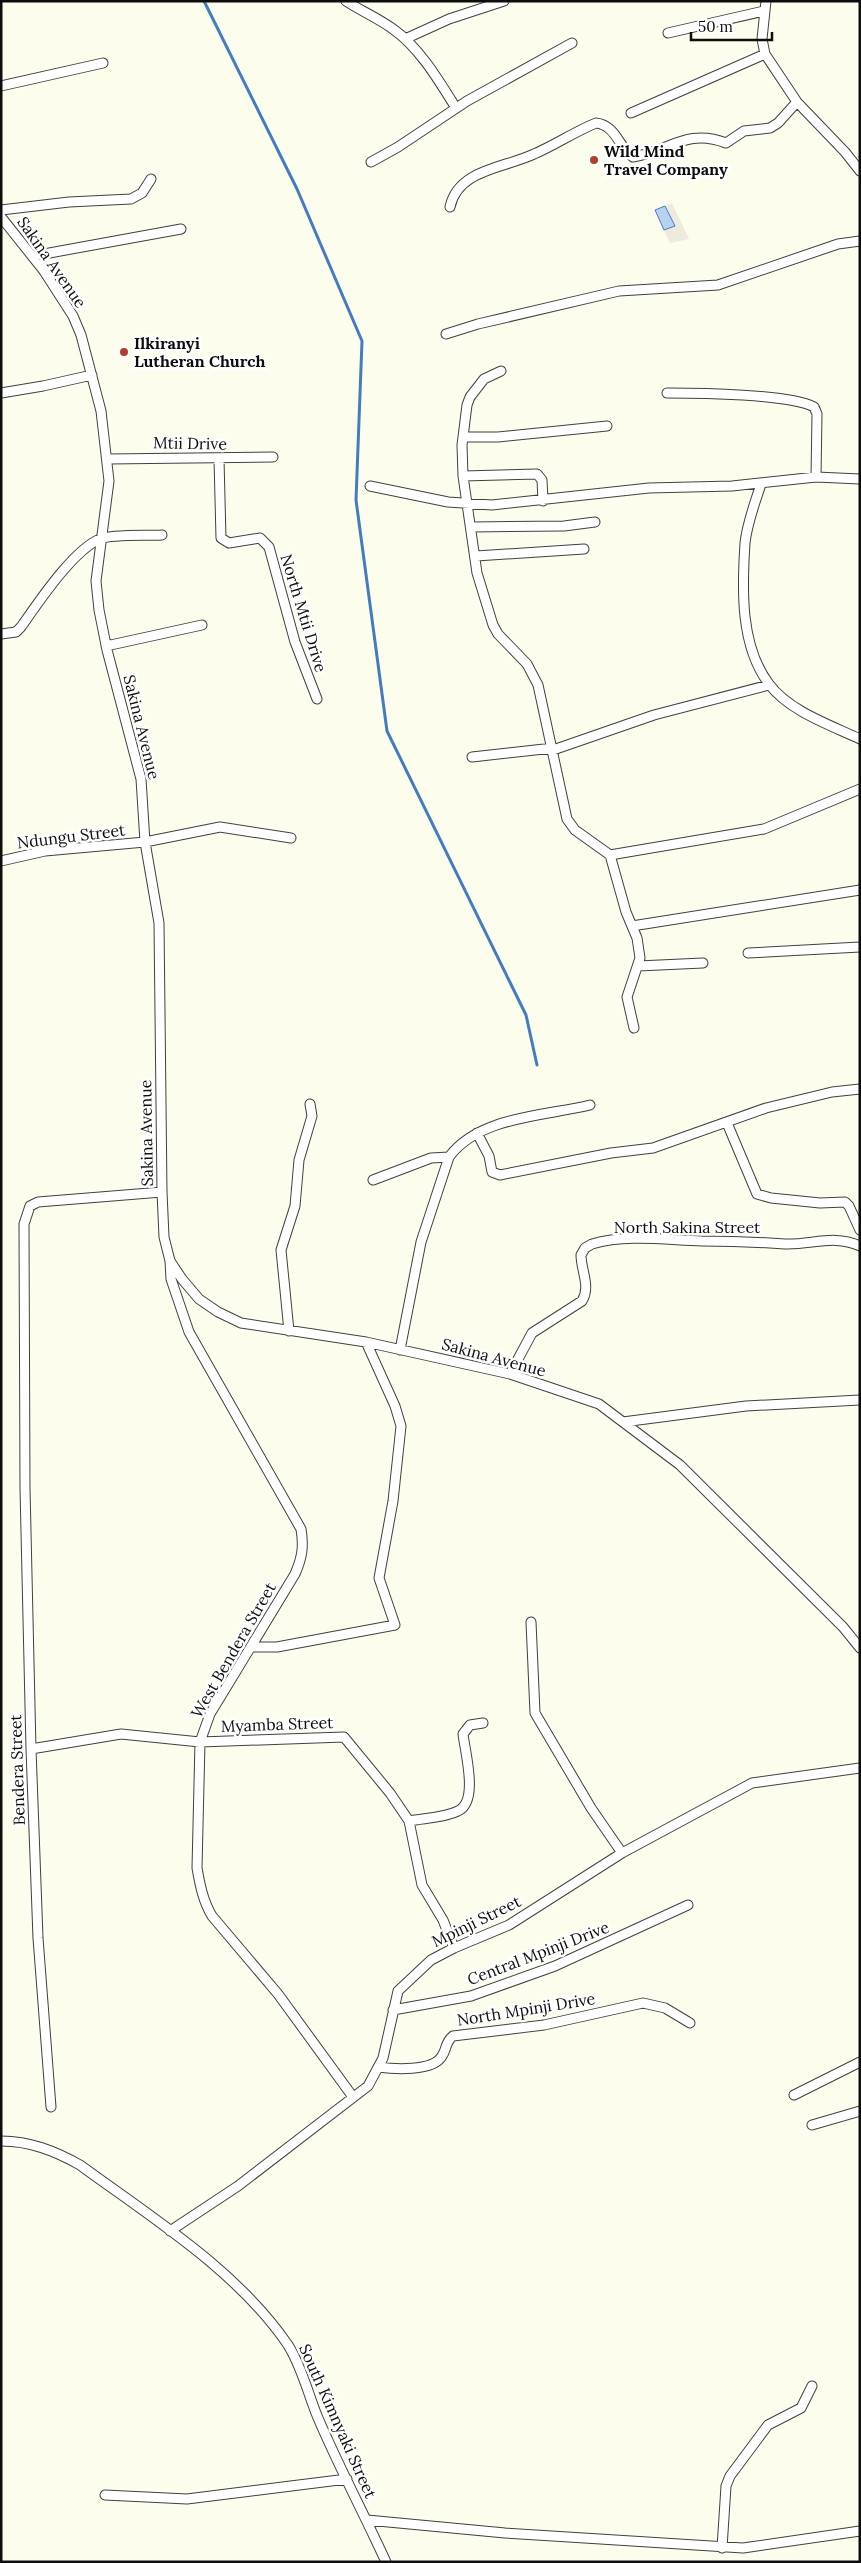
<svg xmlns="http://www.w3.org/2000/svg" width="861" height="2563" font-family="Lora,serif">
	<rect width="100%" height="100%" fill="#fdfdee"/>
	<path fill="#edebdd" d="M672,203L689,239L670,243L664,230L674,226L665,206Z"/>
	<path fill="#b7d2f1" stroke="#447cc1" d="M665,206L675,226L664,230L655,210Z"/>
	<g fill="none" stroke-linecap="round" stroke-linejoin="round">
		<path stroke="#447cc1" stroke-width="3" d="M204,1L297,189L362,341L356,500L387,731L526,1015L537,1065"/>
		<defs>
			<path id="street" d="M346,1C361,11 378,18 393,29C420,48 439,81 456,108
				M766,1L762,39L765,54L797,102L845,152L860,171
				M668,33L764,11
				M405,39L449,19L504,1
				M1,86L103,63
				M631,113L765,54
				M371,162L398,147L467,101L572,43
				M450,207C458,169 505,168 534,154C555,145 574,132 596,123C616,125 619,148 633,157C669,151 687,128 726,143L744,131L770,128L778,123L797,102
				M1,210L69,202L131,199L142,193L151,179
				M1,217L44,271L73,316L81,335L101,411L109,481L96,581L99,610L107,650L141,779L145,842L159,923L162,1192L164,1237L170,1261L182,1279L199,1299L218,1312L241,1323L366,1342L510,1374L599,1404L680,1465L843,1627L860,1648
				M33,256L181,229
				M446,334L478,324L619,291L718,285L838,244L860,241
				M501,371L484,379L470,397L467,405L462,445L463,476L477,573L493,625L498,634L527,664L538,685L567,819L575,830L610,855L626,912L637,938L640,958L627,997L634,1028
				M1,393L43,386L92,375
				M667,393C698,393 789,394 814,407L817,414L816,477
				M464,437H498L607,426
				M108,459L273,457
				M219,459L221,538L229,543L260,538L269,547L295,642L317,699
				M463,476L537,474L542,480L543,501
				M761,484C755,503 747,523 745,543C742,589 740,646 769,684C789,711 830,725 860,739
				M370,486L448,502L492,505L649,488L732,486L816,477L860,479
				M472,527L564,526L595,522
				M476,556L584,549
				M1,634L16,632L21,627C38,603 73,550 100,539C112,534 147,536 162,535
				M106,646L202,625
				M553,750L654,715L769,685
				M472,757L553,748
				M610,855L764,829L860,789
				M1,861L45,851L145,842L220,827L291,838
				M632,926L860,890
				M748,953L860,947
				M638,966L703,963
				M727,1123L757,1194L771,1198L820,1203L845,1202L849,1206L860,1230
				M477,1133L489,1156L492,1172L500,1175L611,1153L653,1148L766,1108L832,1092L860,1089
				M373,1180L431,1158L449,1157
				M170,1261L171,1279L189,1332L301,1529C304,1547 302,1558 295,1574L210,1714L200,1742L197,1868C200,1885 203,1901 212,1916L278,1994L353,2097
				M289,1331L281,1250L295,1206L299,1160L312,1116L310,1104
				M400,1350L421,1242L449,1157C479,1116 546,1116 590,1105
				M510,1374L532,1333L582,1301C591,1286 581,1271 581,1255L585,1248L592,1244C627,1234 666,1240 702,1241C730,1241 757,1242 785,1244C812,1245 834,1234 860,1246
				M623,1422L746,1406L860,1400
				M531,1622L535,1713L591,1808L622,1853
				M251,1647H277L395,1625L379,1578L393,1501L401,1426L395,1406L366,1342
				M31,1749L121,1734L200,1742L344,1737L390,1793L409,1821L422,1885L443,1920L454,1948
				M409,1821C424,1818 444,1818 458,1811C479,1802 465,1752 463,1734L470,1725L483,1723
				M393,2010L471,1996L555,1966L688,1905
				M378,2067C393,2069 433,2072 442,2056C447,2049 445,2042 453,2036L544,2025L643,2003L665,2008L690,2023
				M794,2095L860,2062
				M51,2107L38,1938L31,1749L25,1488L24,1224L30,1206L38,1202L162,1192
				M812,2125L860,2111
				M1,2141C30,2141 55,2151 80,2165C151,2217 238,2271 288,2345C302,2367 308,2394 318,2418C339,2467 364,2514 386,2562
				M170,2231L238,2186L368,2086L383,2058L398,1991L431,1960L454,1948L509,1925L622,1853L752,1783L860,1768
				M105,2495L187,2499L347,2479
				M367,2520L505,2533L743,2548L860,2531
				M722,2548L726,2486L730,2476L768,2425L801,2408L812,2386"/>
		</defs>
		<use href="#street" stroke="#404040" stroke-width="11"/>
		<use href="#street" stroke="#fff" stroke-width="9"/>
	</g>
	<g fill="#b03e31" stroke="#fff" stroke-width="2">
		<circle cx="594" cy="160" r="5"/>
		<circle cx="124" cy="352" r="5"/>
	</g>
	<g text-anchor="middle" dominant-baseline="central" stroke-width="5" stroke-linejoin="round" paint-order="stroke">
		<g font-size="16" font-weight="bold" fill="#0d0d0d" stroke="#fff" text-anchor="start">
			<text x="604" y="151">Wild Mind<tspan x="604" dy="18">Travel Company</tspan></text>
			<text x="134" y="343">Ilkiranyi<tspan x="134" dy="18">Lutheran Church</tspan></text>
		</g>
		<g font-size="16" fill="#0d0d0d" stroke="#fff">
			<text transform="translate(52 262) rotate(55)">Sakina Avenue</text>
			<text transform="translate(190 443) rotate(1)">Mtii Drive</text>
			<text transform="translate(304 613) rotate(73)">North Mtii Drive</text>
			<text transform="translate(142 727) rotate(76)">Sakina Avenue</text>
			<text transform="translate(71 836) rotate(-7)">Ndungu Street</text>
			<text transform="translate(146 1133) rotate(-91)">Sakina Avenue</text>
			<text x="687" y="1227">North Sakina Street</text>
			<text transform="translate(494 1357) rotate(15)">Sakina Avenue</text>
			<text transform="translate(233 1650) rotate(-60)">West Bendera Street</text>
			<text transform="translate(277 1724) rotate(-2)">Myamba Street</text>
			<text transform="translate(17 1770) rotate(-92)">Bendera Street</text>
			<text transform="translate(476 1921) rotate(-26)">Mpinji Street</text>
			<text transform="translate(538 1953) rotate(-21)">Central Mpinji Drive</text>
			<text transform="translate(526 2009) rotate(-9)">North Mpinji Drive</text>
			<text transform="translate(338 2421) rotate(66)">South Kimnyaki Street</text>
		</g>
	</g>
	<rect width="861" height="2563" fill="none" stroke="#0d0d0d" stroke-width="5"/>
	<path d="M691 32v8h81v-8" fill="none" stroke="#0d0d0d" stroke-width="2.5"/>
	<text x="698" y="32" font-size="15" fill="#0d0d0d" stroke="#ffffff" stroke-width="4" paint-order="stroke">50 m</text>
</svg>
